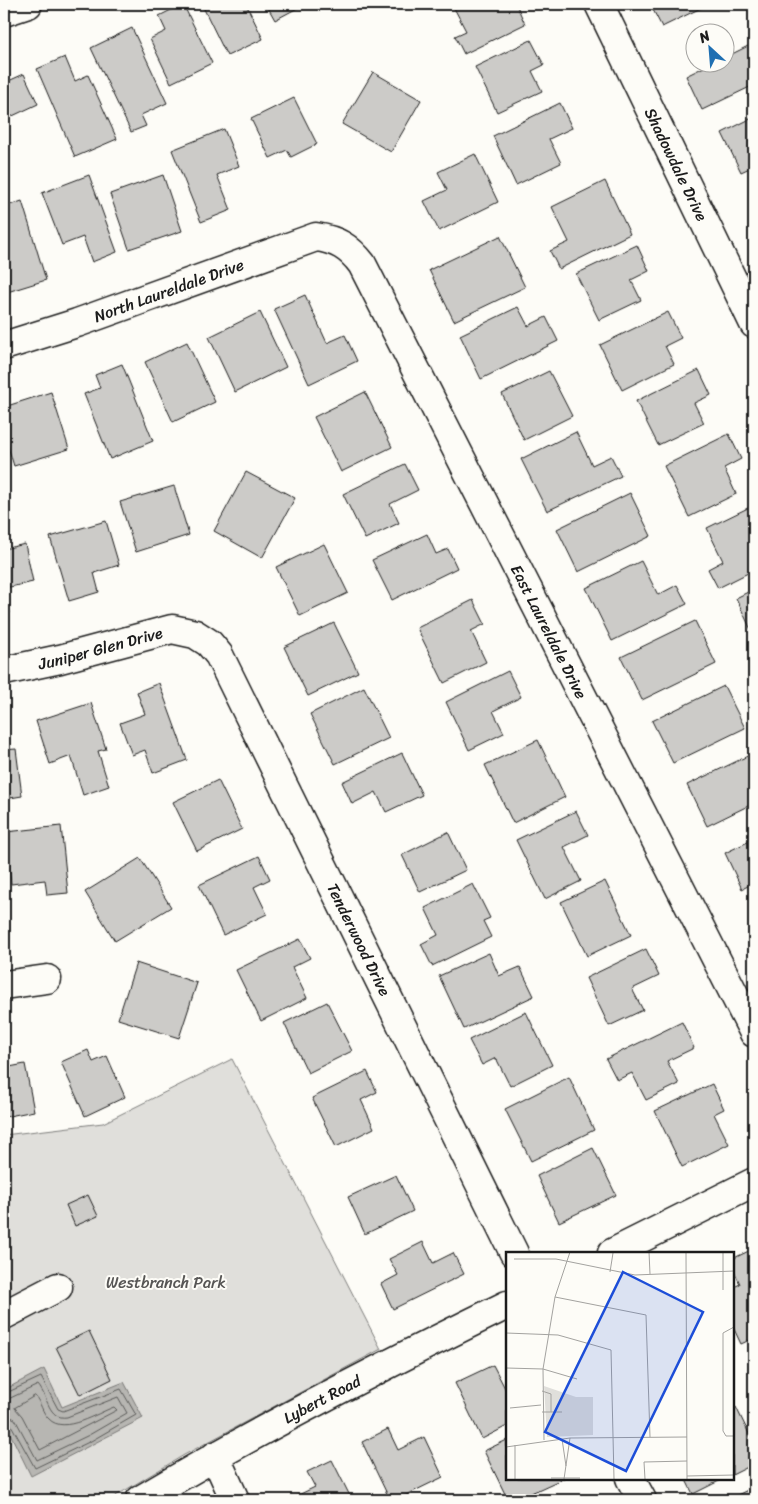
<svg xmlns="http://www.w3.org/2000/svg" width="758" height="1504" font-family="Sriracha,sans-serif">
	<rect width="100%" height="100%" fill="#fdfcf7"/>
	<filter id="ink" filterUnits="userSpaceOnUse"><feTurbulence type="fractalNoise" baseFrequency=".02" numOctaves="2"/><feDisplacementMap in="SourceGraphic" scale="10" xChannelSelector="R" yChannelSelector="G"/><feConvolveMatrix kernelMatrix="1 2 1 2 8 2 1 2 1" color-interpolation-filters="sRGB"/></filter>
	<g filter="url(#ink)">
		<path fill="#e0dfdb" stroke="#7e7e7c" d="M232,1059L381,1349L184,1455L109,1500H4V1135L103,1123Z"/>
		<path fill="#b7b6b2" stroke="#797876" d="M44,1369L62,1407L124,1382L143,1418L31,1476L4,1421V1390Z"/>
		<g fill="none" stroke-linecap="round" stroke-linejoin="round">
			<path stroke="#5a5a58" stroke-width="1" d="M4,1394L41,1377L58,1409L63,1411L121,1389L136,1415L91,1441L35,1468L10,1423L4,1420
				M35,1396C41,1402 42,1413 49,1419C64,1435 97,1413 114,1407L117,1410L40,1450L22,1416L15,1408Z
				M4,1401L38,1385C48,1396 48,1420 67,1417L118,1397L127,1413L89,1435L37,1460L15,1419L4,1414"/>
		</g>
		<path fill="#cccbc8" stroke="#1c1c1c" d="M183,4L212,63L171,83L150,39L166,31L159,16Z
			M209,4H246L263,39L227,56L203,7Z
			M266,4H305L275,20Z
			M452,4H516L525,24L464,54L455,36L466,31Z
			M650,4H709L662,27Z
			M132,28L167,103L141,115L146,126L131,132L91,48Z
			M531,40L544,65L532,71L542,91L497,112L475,67Z
			M754,43V85L702,110L686,76L714,62H726V57Z
			M65,57L75,81L88,75L117,139L75,157L37,69Z
			M373,72L421,100L391,152L342,124Z
			M24,74L38,104L4,120V83Z
			M294,98L317,144L291,157L287,150L270,158L251,119Z
			M560,103L572,128L549,139L561,163L516,185L493,136Z
			M754,117V166L741,172L722,133Z
			M224,129L239,166L217,175L231,210L201,222L172,150Z
			M475,154L498,202L439,231L424,201L447,190L438,172Z
			M89,175L117,252L92,262L83,237L62,245L42,193Z
			M163,175L182,231L129,249L110,194Z
			M605,181L630,234L559,269L550,251L569,242L552,207Z
			M22,201L46,280L4,293V228L8,227L4,207Z
			M500,236L525,287L454,321L429,270Z
			M637,245L649,271L631,280L641,300L599,320L576,274Z
			M305,295L327,343L345,335L357,361L309,384L274,309Z
			M518,307L528,326L546,317L558,341L481,379L460,335Z
			M260,312L286,367L235,392L209,337Z
			M668,312L681,338L665,346L674,364L622,390L600,345Z
			M187,342L215,402L173,422L145,362Z
			M122,364L153,441L110,459L84,394L100,388L95,375Z
			M699,370L711,395L694,403L704,423L658,445L636,401Z
			M549,371L572,416L524,440L502,394Z
			M51,392L69,449L14,466L4,434V407Z
			M365,392L392,447L341,472L314,417Z
			M576,432L592,465L611,456L621,476L547,511L521,459Z
			M729,434L741,459L724,468L736,494L689,517L664,466Z
			M405,464L418,490L390,504L399,523L365,539L343,494Z
			M246,472L295,498L262,558L214,531Z
			M174,486L189,535L136,552L120,502Z
			M630,493L651,536L578,572L557,529Z
			M754,505V570L718,588L708,569L723,561L707,528Z
			M106,521L119,565L94,573L99,592L69,601L50,537Z
			M427,534L436,554L448,549L457,568L392,600L372,560Z
			M25,544L33,582L5,588L10,613L4,614V549Z
			M324,544L348,593L300,616L276,567Z
			M641,561L658,595L677,585L687,604L612,641L586,588Z
			M754,589V636L736,598Z
			M473,600L485,624L471,631L486,662L444,683L417,628Z
			M695,621L716,664L642,700L621,657Z
			M334,623L358,672L308,696L284,647Z
			M508,671L521,697L493,711L504,733L469,750L446,702Z
			M159,683L187,760L153,773L145,750L132,755L120,723L145,714L137,692Z
			M724,686L745,728L673,763L652,721Z
			M364,687L389,738L335,764L310,714Z
			M91,703L106,749L98,751L109,786L83,795L71,756L50,764L36,721Z
			M538,740L565,797L513,823L485,765Z
			M16,749L22,796L4,799V750Z
			M402,753L422,795L386,812L376,792L352,804L342,782Z
			M754,753V803L707,826L687,785Z
			M218,780L242,829L197,851L173,802Z
			M576,811L588,835L564,847L581,881L545,899L516,840Z
			M61,826L68,893L47,895L45,880L11,884L6,832Z
			M448,832L466,870L420,892L402,855Z
			M754,839V883L742,889L725,853Z
			M259,856L270,879L254,887L267,914L223,935L199,885Z
			M140,858L171,907L115,941L85,892Z
			M605,881L631,935L587,956L561,902Z
			M473,884L490,918L483,921L491,937L432,966L421,944L438,935L425,908Z
			M300,939L310,958L292,967L307,998L261,1021L236,970Z
			M646,949L659,976L632,989L643,1010L609,1026L586,978Z
			M489,953L499,976L520,967L534,996L464,1029L439,976Z
			M136,963L197,983L179,1038L118,1019Z
			M327,1002L352,1051L308,1073L284,1023Z
			M526,1012L552,1065L510,1086L496,1058L482,1065L469,1040Z
			M682,1022L694,1048L667,1061L679,1084L646,1100L632,1073L617,1080L606,1059Z
			M88,1050L93,1062L107,1056L125,1097L85,1116L61,1062Z
			M25,1064L34,1111L4,1117V1068Z
			M367,1071L377,1092L361,1100L374,1128L336,1147L312,1098Z
			M569,1077L594,1130L531,1161L505,1109Z
			M712,1084L724,1109L714,1114L729,1144L682,1167L655,1111Z
			M593,1148L616,1195L559,1222L537,1176Z
			M396,1175L413,1211L365,1234L348,1197Z
			M88,1195L98,1216L75,1226L66,1205Z
			M423,1242L433,1263L453,1253L464,1274L393,1309L381,1284L398,1275L389,1259Z
			M753,1249L754,1338L741,1344L732,1325V1288L740,1284L732,1266V1259Z
			M89,1331L112,1379L80,1395L56,1347Z
			M493,1365L507,1392V1426L482,1439L455,1383Z
			M736,1407L754,1444V1464L732,1475V1410Z
			M388,1429L398,1450L424,1437L443,1477L396,1500H390L362,1442Z
			M507,1440V1478H564L516,1500H508L484,1451Z
			M332,1460L352,1500H288L315,1487L307,1472Z
			M685,1478H725L693,1494Z
			M754,1487V1500H727Z"/>
		<g fill="none" stroke-linecap="round" stroke-linejoin="round">
			<defs>
				<g id="minor">
					<path id="s1" d="M599,4L754,324"/>
					<path d="M4,12L28,4"/>
					<path id="s2" d="M4,346L77,323L316,237C337,240 349,247 362,264L754,1033"/>
					<path id="s3" d="M4,671L60,659L172,629L195,634L209,643L219,655L514,1253"/>
					<path d="M4,985L47,979"/>
					<path d="M612,1253L754,1182"/>
					<path d="M4,1315L58,1287"/>
					<path d="M215,1456L235,1500"/>
					<path d="M630,1478L642,1500"/>
					<path id="s4" d="M140,1500C260,1429 382,1366 507,1305"/>
				</g>
			</defs>
			<use href="#minor" stroke="#1c1c1c" stroke-width="31"/>
			<use href="#minor" stroke="#fdfcf7" stroke-width="28"/>
		</g>
	</g>
	<g text-anchor="middle" dominant-baseline="central" stroke-width="4" stroke-linejoin="round" paint-order="stroke">
		<g font-size="16" fill="#1c1c1c" stroke="#fdfcf7">
			<text stroke="none"><textPath href="#s1" startOffset="178">Shadowdale Drive</textPath></text>
			<text stroke="none"><textPath href="#s2" startOffset="174">North Laureldale Drive</textPath></text>
			<text stroke="none"><textPath href="#s2" startOffset="798">East Laureldale Drive</textPath></text>
			<text stroke="none"><textPath href="#s3" startOffset="99">Juniper Glen Drive</textPath></text>
			<text stroke="none"><textPath href="#s3" startOffset="546">Tenderwood Drive</textPath></text>
			<text stroke="none"><textPath href="#s4" startOffset="208">Lybert Road</textPath></text>
		</g>
		<g font-size="16" fill="#575655" stroke="#fdfcf7">
			<text x="166" y="1282">Westbranch Park</text>
		</g>
	</g>
	<g transform="translate(506 1252)">
		<rect width="228" height="228" fill="#fdfcf7"/>
		<path d="M38,134L70,145H87V183L41,185Z" fill="#e0dfdb"/>
		<path fill="none" stroke="#a3a29f" stroke-width="1" d="M143,0L144,22M180,0L181,227M217,0V38M8,7H50L129,23L228,19M104,20L107,1M49,45L140,63L144,185M228,75L217,81V179L220,184H228M0,81L52,83L105,98L108,227M0,116L37,117L71,127M36,139L45,142V160M4,156L35,153M36,160H56M56,187L60,214M38,188L37,117L49,45L64,0M9,193V227M0,195L64,186L181,185M181,224L228,223M45,226H74M58,227L64,186M139,227L138,210L181,209"/>
		<path fill="#1d4ed8" fill-opacity="0.15" stroke="#1d4ed8" stroke-width="2.5" d="M117,20L197,60L120,219L39,180Z"/>
		<rect width="228" height="228" fill="none" stroke="#1c1c1c" stroke-width="2.5"/>
	</g>
	<rect width="758" height="1504" fill="none" stroke="#fdfcf7" stroke-width="20"/>
	<rect x="10" y="10" width="738" height="1484" fill="none" stroke="#1c1c1c" stroke-width="2" filter="url(#ink)"/>
	<g transform="translate(710 48) rotate(334)"><circle r="24" fill="#fdfcf7" stroke="#a3a29f"/>
	<path d="M0-4L9 19L0 12L-9 19Z" fill="#1f6fb2"/>
	<text y="-8" font-size="14" font-weight="bold" text-anchor="middle" fill="#1c1c1c">N</text>
	</g>
</svg>
